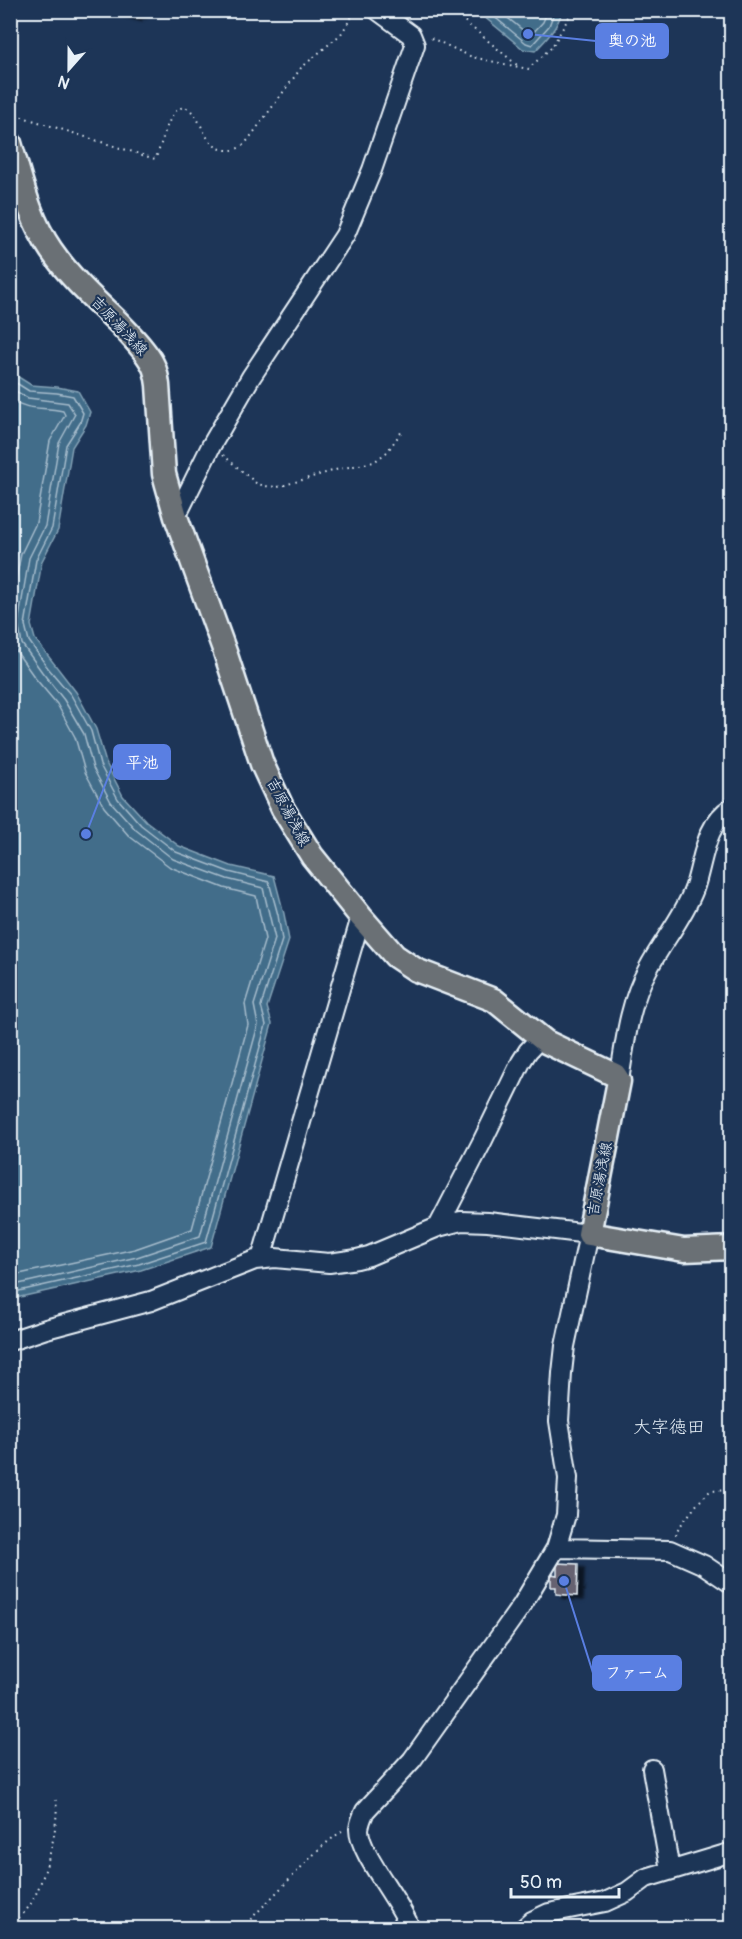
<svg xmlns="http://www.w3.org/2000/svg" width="742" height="1939" font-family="Pangolin,'Klee One',sans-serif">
	<defs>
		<filter id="shadow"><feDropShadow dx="6" dy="4" stdDeviation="1.5" flood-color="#0009"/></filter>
	</defs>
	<rect width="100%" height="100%" fill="#1d3557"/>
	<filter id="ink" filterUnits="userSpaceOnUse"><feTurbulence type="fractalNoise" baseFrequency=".0167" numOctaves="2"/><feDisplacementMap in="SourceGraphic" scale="12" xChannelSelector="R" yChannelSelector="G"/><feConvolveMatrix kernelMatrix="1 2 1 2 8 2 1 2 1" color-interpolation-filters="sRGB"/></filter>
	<g filter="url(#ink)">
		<path fill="#426d8a" stroke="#84a2b6" stroke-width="1.5" d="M477,11H562C558,27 547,39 535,51L523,49Z
			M12,373L31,385L57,387L78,391L90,412L86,425L72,447L58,530L42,561L31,625L35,639L76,692L96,729L106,763L123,796L146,821L179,846L231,866L274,876L284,914L289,940L267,1007L272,1024L211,1247L141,1270L11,1299L10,375Z"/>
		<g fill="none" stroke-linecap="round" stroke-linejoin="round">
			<path stroke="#a6bccc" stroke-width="1.5" d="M486,10L526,43L532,45L549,26L555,10
				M498,10L530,36L543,22L548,10
				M10,379L29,391L57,393L73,396L83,413L80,423L66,445L52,528L36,560L25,625L29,641L48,668L71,695L91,731L100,765L118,799L141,825L176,852L229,872L269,882L278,915L282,940L261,1006L266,1025L206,1242L139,1264L10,1293
				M10,388L28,398L68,403L75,414L59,443L45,526L29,558L18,624L22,644L42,672L64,700L84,734L93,768L111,802L136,830L173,859L227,879L263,888L275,939L254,1005L258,1025L200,1236L137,1257L10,1286
				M10,399C30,412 42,406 63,411L65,415L50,441L36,523L21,554L10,609
				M10,635L16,651L35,678L57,704L75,737L85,772L104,807L129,836L170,867L224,888L256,896L265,939L245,1004L248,1025L192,1229L135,1249L10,1276"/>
		</g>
		<path fill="#666271" stroke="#e8f1f8" stroke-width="1.5" filter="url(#shadow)" d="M112,10H141L140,14L136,13L135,17Z
			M557,1563L578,1564L577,1596L556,1594V1587H551V1574L557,1575Z"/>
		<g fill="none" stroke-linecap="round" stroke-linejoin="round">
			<defs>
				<path id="minor" d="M176,517L211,446L251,377L345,235L372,170L415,45L411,35L377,10
					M619,1081C625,1043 629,1003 648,969C662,942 683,918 694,889C704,860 704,825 732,807
					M438,1227L482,1142L521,1062L528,1051L540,1038
					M261,1259L361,917
					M10,1341L46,1329L151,1301L255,1260L275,1258L329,1263L357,1259L369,1256L438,1227L461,1221L488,1222L589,1234L565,1346L562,1373L559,1421L568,1478L566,1515L556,1548L522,1605L412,1760L365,1811C362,1817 360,1822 359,1829C359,1854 401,1901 410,1928
					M556,1548L670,1550L704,1565L732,1584
					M652,1769L670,1870
					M524,1928L532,1921L549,1913L605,1902L627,1892L646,1878L732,1852"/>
				<path id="major" d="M10,143C21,180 29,218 51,250C70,278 96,301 120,324C131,336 144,348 152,363C156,370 157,377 158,385L164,474L176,517L225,652L262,764L283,809L312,856L361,917L395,956L416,970L494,1000L546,1042L615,1075L619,1081L589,1234L684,1250L732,1248"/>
			</defs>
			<use href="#minor" stroke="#e8f1f8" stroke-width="22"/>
			<use href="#major" stroke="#e8f1f8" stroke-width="27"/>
			<path stroke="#e8f1f8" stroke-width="2" stroke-dasharray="1.5 4.5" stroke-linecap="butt" d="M451,10L517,65
				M431,38L472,57L528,69L552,47L573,10
				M10,113L155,159C163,145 167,108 185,107C204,115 202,149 227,150C236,151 242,147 248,140L301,68L341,34L356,10
				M10,229H20
				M223,455L256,483L264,486L278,487L339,469L374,462L387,452L402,431
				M676,1535L677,1530L698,1503L710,1491L732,1490
				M10,1926C17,1920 25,1913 30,1905C44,1883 60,1826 56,1800
				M242,1928L320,1848L343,1830"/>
			<use href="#minor" stroke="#1d3557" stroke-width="18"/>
			<use href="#major" stroke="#6a7074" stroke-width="22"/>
		</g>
	</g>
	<g text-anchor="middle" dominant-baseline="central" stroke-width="4.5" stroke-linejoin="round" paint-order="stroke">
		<g font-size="15" fill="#e8f1f8" stroke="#1d3557">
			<text transform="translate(119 326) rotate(47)">吉原湯浅線</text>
			<text transform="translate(288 812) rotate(62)">吉原湯浅線</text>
			<text transform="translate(600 1179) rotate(-79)">吉原湯浅線</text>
		</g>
		<g font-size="18" fill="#e8f1f8" stroke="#1d3557">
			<text x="669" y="1427">大字徳田</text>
		</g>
	</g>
	<path fill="none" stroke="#5a7fe2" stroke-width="2" d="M528 34L596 41M86 834L114 762M564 1581L593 1673"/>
	<g fill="#5a7fe2" stroke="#1d3557" stroke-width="2">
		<circle cx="528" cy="34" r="6"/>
		<circle cx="86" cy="834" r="6"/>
		<circle cx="564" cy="1581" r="6"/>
	</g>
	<g fill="#5a7fe2" stroke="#5a7fe2" stroke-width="2">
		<rect x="596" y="24" width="72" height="34" rx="6"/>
		<rect x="114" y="745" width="56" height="34" rx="6"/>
		<rect x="593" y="1656" width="88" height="34" rx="6"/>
	</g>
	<g font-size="16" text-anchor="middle" font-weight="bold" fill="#fff">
		<text x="632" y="46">奥の池</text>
		<text x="142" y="768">平池</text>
		<text x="637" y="1678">ファーム</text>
	</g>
	<rect width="742" height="1939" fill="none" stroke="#1d3557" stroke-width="36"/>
	<rect x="18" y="18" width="706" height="1903" fill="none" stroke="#e8f1f8" stroke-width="2" filter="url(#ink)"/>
	<g transform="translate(69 69) rotate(201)" stroke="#1d3557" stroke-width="4.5" paint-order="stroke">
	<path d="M0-4.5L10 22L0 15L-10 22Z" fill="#e8f1f8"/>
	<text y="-9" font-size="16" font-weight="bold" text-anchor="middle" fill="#e8f1f8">N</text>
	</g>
	<path d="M511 1888v9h108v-9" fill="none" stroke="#e8f1f8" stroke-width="3"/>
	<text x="520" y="1888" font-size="18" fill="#e8f1f8" stroke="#1d3557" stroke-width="4.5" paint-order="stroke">50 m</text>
</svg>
